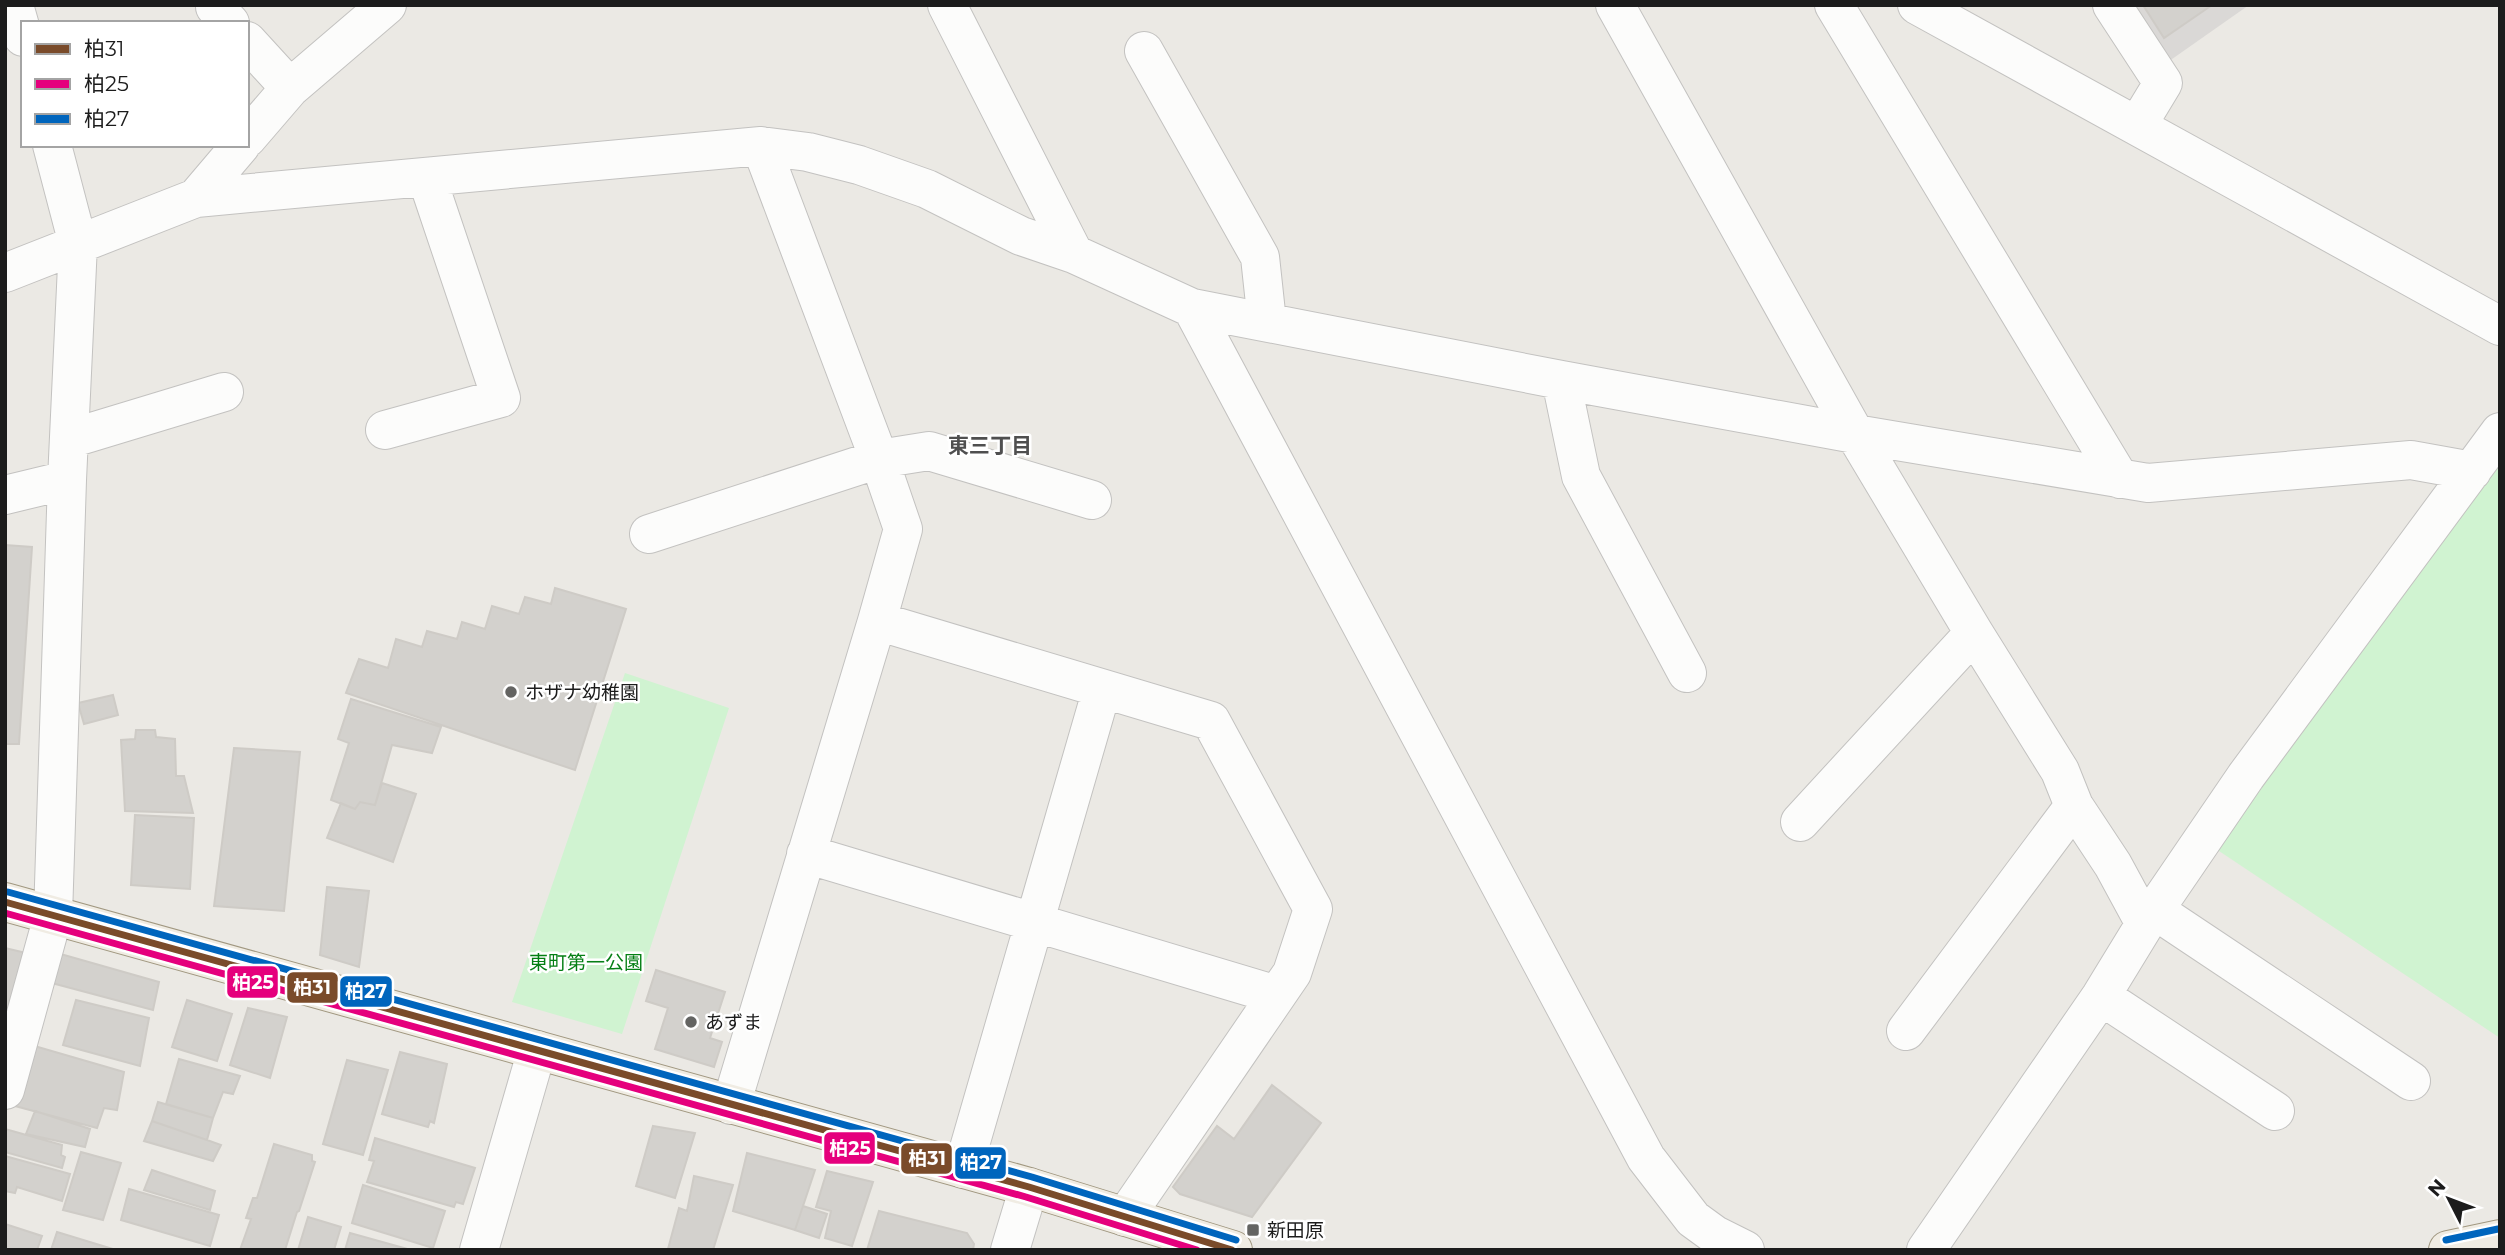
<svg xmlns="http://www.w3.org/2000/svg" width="2505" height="1255" font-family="Montserrat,'Noto Sans JP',sans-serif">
	<rect width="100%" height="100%" fill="#ebe9e4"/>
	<path fill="#dad8d6" d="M2097,5H2249L2145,78Z"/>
	<path fill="#d0f3d1" d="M2500,448V1038L2213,847Z
		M625,673L729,708L622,1034L512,1002Z"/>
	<path fill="#d3d1cd" stroke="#cecbc6" stroke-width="2" d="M2143,5H2212L2164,38Z
		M5,545L32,547L19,744H5Z
		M555,588L626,609L575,770L346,693L359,659L388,668L396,639L422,647L427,631L457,639L462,622L485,629L492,606L519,614L525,597L551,604Z
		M113,695L118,715L84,724L78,703Z
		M351,699L441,727L432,753L392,745L375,805L360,802L355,809L331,800L349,743L338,739Z
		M136,730H155L156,737L175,739L176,776H184L193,813L125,811L121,740L135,739Z
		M234,748L300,752L284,911L214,906Z
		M382,783L416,794L393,862L327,838L341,803L355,809L360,802L375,805Z
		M135,815L194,818L190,889L131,885Z
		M327,887L369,891L359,967L320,955Z
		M5,948L26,953L5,1017Z
		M57,953L159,982L153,1010L48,982Z
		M656,970L725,992L710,1038L722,1042L714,1067L655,1049L668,1008L646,1001Z
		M76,1000L149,1018L140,1066L63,1045Z
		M187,1000L232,1014L217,1061L172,1047Z
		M248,1008L287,1017L270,1078L230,1065Z
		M31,1045L124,1072L117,1110L104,1108L97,1128L15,1106Z
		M400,1052L447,1064L434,1123L430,1121L428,1127L382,1114Z
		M179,1059L240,1076L233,1094L223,1092L213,1118L166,1104Z
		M347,1060L388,1070L363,1155L323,1144Z
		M1272,1085L1321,1123L1252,1217L1180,1194L1173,1187L1217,1126L1234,1139Z
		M158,1102L213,1118L207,1140L152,1121Z
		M35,1111L90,1129L85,1147L26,1134Z
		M152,1121L207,1140L221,1145L213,1161L144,1141Z
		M653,1126L695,1133L675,1198L636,1186Z
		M5,1129L62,1145L61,1155L65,1157L62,1168L5,1152Z
		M375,1138L475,1168L463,1204L456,1202L454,1207L367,1182L374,1161L369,1160Z
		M274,1144L312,1155V1161L315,1162L299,1211L297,1212L285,1250H240L251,1219L246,1218L253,1198H257Z
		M81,1152L121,1163L103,1220L63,1210Z
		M747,1153L815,1170L795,1230L733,1211Z
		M5,1156L70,1174L62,1201L17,1187L15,1193L5,1191Z
		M152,1170L215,1191L210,1210L144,1190Z
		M827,1171L873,1182L852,1246L825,1238L831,1211L816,1207Z
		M694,1176L733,1185L713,1250L668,1249L679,1208L687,1211Z
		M363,1185L445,1211L433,1248L352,1223Z
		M129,1189L219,1215L210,1246L121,1220Z
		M803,1206L827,1214L819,1238L795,1230Z
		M879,1211L967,1233L974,1244L973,1250H867Z
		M308,1217L341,1227L334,1250H298Z
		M5,1224L42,1236L37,1250H5Z
		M57,1232L116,1250H51Z
		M350,1233L411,1250H345Z"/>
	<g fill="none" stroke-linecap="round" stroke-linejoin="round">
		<defs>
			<path id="minor" d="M14,5L23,37
				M947,5L1074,254
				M1615,5L1855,434L1974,633L2060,771L2074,806L2113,865L2145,924
				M1834,5L2120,479
				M1917,5L2500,326
				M2112,5L2163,83L2137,126
				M215,7L230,23
				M247,41L290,88
				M1144,51L1260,257L1267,322
				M247,138L290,88L387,5
				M196,198L241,145
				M5,273L196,198L761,146L808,152L859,165L927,189L1021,236L1074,254L1192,308L1561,380L1855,434L2148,483L2411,460L2472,471
				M1192,308L1646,1158L1693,1219L1715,1235L1745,1250
				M1561,380L1581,476L1687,673
				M385,430L501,398L427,178
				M69,439L224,392
				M5,495L67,480
				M649,534L879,459L929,451L1092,500
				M877,621L1211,721L1313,909L1292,973L1125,1217
				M1800,822L1974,633
				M806,854L1277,995
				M2156,911L2411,1081
				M2101,996L2275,1111
				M1906,1031L2074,806
				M5,1090L53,916L67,480L78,244L52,145
				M731,1105L877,621L903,529L879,459L761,146
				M963,1169L1102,689
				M479,1250L537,1050
				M1010,1250L1029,1187
				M1926,1250L2101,996L2145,924L2246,776L2500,432"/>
			<path id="major" d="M5,902L1029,1187L1233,1250
				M2448,1250L2500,1239"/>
		</defs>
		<use href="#minor" stroke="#c3c2c0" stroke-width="40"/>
		<use href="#major" stroke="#a19881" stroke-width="40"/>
		<use href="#minor" stroke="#fcfcfb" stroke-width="38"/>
		<use href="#major" stroke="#f0ece3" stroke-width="38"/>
		<defs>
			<path id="bus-1" d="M5,902L1029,1187L1232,1250"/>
			<path id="bus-2" d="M5,913L1026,1197L1197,1250"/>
			<path id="bus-3" d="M8,892L1032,1177L1236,1240
				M2446,1240L2498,1229"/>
		</defs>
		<use href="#bus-1" stroke="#fff" stroke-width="12"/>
		<use href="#bus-2" stroke="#fff" stroke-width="12"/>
		<use href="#bus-3" stroke="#fff" stroke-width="12"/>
		<use href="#bus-1" stroke="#7a4b2a" stroke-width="7"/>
		<use href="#bus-2" stroke="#e5007d" stroke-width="7"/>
		<use href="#bus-3" stroke="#0065bd" stroke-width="7"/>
	</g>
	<g fill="#646462" stroke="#fff" stroke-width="2.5">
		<circle cx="511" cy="692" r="7"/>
		<circle cx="691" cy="1022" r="7"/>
		<rect x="1246" y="1223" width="14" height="14" rx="3.5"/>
	</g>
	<g text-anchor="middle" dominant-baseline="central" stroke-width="5" stroke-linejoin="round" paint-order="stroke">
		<g font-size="19" fill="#1c1c1c" stroke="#fff" text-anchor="start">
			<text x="525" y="692">ホザナ幼稚園</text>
			<text x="705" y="1022">あずま</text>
			<text x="1267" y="1230">新田原</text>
		</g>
		<g font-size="19" fill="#057f15" stroke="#fff">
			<text x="586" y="962">東町第一公園</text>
		</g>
		<g font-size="21" font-weight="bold" fill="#4f4f4f" stroke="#fff">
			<text x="990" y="445">東三丁目</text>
		</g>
	</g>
	<g stroke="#fff" stroke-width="2.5">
		<rect x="226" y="965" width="53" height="34" rx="7" fill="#e5007d"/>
		<rect x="286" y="971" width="53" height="33" rx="7" fill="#7a4b2a"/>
		<rect x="339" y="975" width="54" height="33" rx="7" fill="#0065bd"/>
		<rect x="823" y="1131" width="53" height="34" rx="7" fill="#e5007d"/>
		<rect x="900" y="1142" width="53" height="33" rx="7" fill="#7a4b2a"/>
		<rect x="954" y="1146" width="53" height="34" rx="7" fill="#0065bd"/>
	</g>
	<g font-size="19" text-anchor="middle" font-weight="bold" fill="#fff">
		<text x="253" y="989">柏25</text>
		<text x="312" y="994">柏31</text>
		<text x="366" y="998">柏27</text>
		<text x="850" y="1155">柏25</text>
		<text x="927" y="1165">柏31</text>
		<text x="981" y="1169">柏27</text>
	</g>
	<rect width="2505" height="1255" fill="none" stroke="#1c1c1c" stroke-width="14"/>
	<rect x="21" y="21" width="228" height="126" fill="#ffffff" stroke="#a4a4a4" stroke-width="2"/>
	<rect x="35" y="44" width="35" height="10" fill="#7a4b2a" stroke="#a4a4a4" stroke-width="2"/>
	<text x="84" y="56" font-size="21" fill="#1c1c1c">柏31</text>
	<rect x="35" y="79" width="35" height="10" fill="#e5007d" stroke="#a4a4a4" stroke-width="2"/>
	<text x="84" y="91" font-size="21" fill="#1c1c1c">柏25</text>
	<rect x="35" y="114" width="35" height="10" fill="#0065bd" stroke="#a4a4a4" stroke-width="2"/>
	<text x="84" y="126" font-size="21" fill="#1c1c1c">柏27</text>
	<g transform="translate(2449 1199) rotate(312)" stroke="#ffffff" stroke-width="5" paint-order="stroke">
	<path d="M0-5L12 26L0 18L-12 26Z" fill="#1c1c1c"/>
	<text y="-10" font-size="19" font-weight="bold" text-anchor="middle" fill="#1c1c1c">N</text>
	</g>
</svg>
